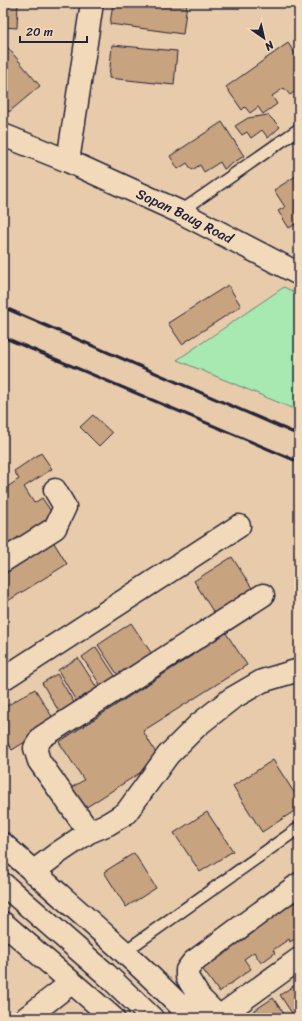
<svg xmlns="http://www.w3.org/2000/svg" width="302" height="1021" font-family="Sriracha,sans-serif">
	<rect width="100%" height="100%" fill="#e8cbaa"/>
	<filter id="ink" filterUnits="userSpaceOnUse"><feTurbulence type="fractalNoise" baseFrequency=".025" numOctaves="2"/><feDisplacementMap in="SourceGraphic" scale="8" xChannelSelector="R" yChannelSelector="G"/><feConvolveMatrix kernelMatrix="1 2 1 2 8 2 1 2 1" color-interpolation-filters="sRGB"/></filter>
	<g filter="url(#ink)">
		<path fill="#a8e9b2" stroke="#658676" d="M284,287L299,295V411L177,360Z"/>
		<path fill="#c7a37f" stroke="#22223b" d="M3,3H18L17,28L3,27Z
			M113,3H187L183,34L110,24Z
			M3,42L40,86L9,112L3,104Z
			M288,43L296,55L299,54V89L290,95L284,88L272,96L277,104L263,114L258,107L250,113L245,107L242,110L226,87Z
			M112,45L177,51L174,85L109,78Z
			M268,115L280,127L268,138L262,130L251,138L247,132L242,135L235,126L248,118Z
			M222,122L244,156L224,169L220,162L204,172L200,165L192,170L187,163L178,169L170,156Z
			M299,174V222L289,228L278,211L285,207L274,190Z
			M228,285L241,306L182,344L168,323Z
			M93,415L112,433L99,446L80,427Z
			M41,453L52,469L24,487L34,503L42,498L55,517L3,551V490L19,479L14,471Z
			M51,538L67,564L3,604V568Z
			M232,557L257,596L219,621L194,581Z
			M131,623L154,657L121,680L98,645Z
			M222,627L247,665L143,731L160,760L82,810L69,789L84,780L59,742L193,655L188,647Z
			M96,647L117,679L103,689L82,657Z
			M3,653L10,664L3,669Z
			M78,658L97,688L76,701L58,670Z
			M57,674L76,706L61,715L42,683Z
			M35,689L56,723L12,750L3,736V708Z
			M273,760L299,800V808L262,832L233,786Z
			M207,812L233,851L200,872L174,833Z
			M134,853L156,888L126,907L104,872Z
			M299,893V936L290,942L289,939L273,950L275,953L261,963L254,952L244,959L251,969L219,992L199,964Z
			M299,982V1018H295L280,995Z
			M273,998L287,1018H252L249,1014Z"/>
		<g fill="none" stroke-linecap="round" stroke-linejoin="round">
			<defs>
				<path id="lane" d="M180,212L299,129
					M124,952L299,828"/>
				<path id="street" d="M68,161L92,3
					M3,561L55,528L65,507L55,490
					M3,679L239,526
					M89,832L39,761L35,748L42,737L263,595
					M3,844C66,902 133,956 192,1018
					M33,872L58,853L89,832L108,824L126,813L168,755L198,725L231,699L262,681L299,670
					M3,923L113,1018
					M200,998L214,1012L219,1015L226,1012L299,959
					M183,1009L200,998L187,977V970L193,962L299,884
					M26,1018L71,983"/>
				<g id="secondary">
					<path id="s1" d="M3,135L68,161L180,212L299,274"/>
					<path d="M3,884L106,974L152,1018"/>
				</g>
			</defs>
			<use href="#lane" stroke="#22223b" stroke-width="14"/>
			<use href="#street" stroke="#22223b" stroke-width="25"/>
			<use href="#secondary" stroke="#22223b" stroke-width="25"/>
			<use href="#lane" stroke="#f2d9ba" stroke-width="11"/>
			<use href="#street" stroke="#f2d9ba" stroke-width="22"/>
			<use href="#secondary" stroke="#f2d9ba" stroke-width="22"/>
			<path stroke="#22223b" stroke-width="3" d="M3,307L299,435
				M3,337L299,462"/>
		</g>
	</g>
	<g text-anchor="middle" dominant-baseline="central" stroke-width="4" stroke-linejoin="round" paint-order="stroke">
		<g font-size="14" fill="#22223b" stroke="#f2d9ba">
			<text stroke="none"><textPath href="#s1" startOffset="199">Sopan Baug Road</textPath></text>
		</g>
	</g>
	<rect width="302" height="1021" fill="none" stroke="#f2d9ba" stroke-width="16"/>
	<rect x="8" y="8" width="286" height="1005" fill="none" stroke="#22223b" stroke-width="1.5" filter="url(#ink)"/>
	<g transform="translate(264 38) rotate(146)" stroke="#f2d9ba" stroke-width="3" paint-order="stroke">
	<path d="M0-3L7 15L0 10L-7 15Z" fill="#22223b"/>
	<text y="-6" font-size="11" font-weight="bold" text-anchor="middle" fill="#22223b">N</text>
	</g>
	<path d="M20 36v6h67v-6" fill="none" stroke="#22223b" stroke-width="2"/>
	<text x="26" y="36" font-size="12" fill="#22223b" stroke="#f2d9ba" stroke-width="3" paint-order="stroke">20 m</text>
</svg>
